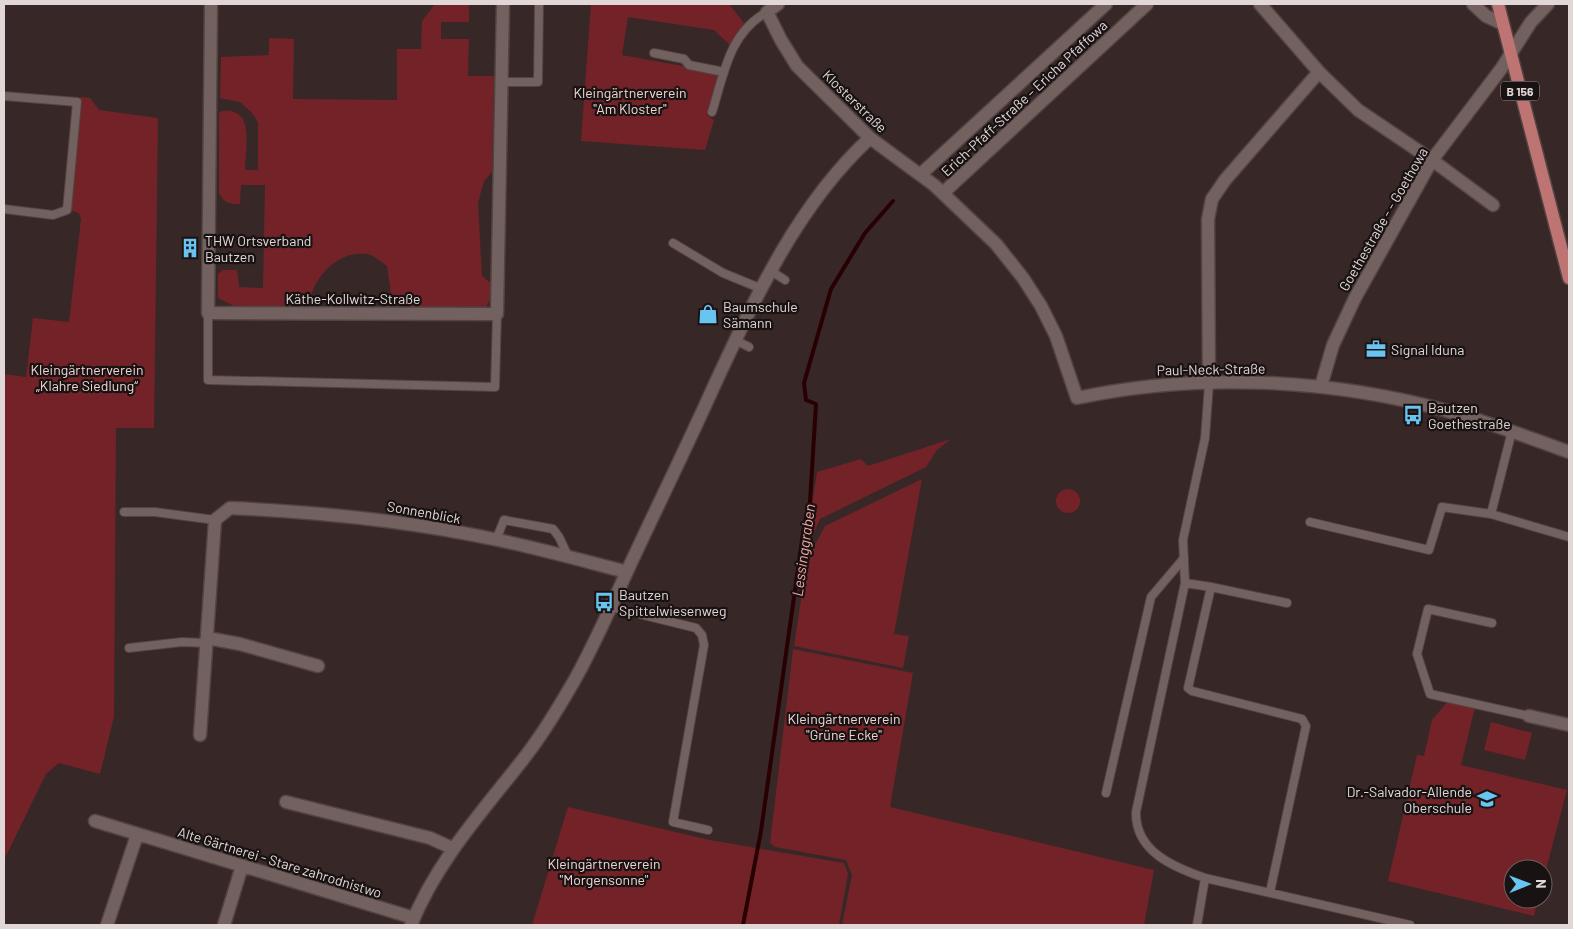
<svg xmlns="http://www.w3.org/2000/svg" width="1573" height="929" font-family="Barlow,sans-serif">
	<rect width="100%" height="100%" fill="#372727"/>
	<path fill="#732327" d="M435,4H469V22H441V39H469L468,76H494L492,172L484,181L478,203L482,276L491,283V297L485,309L393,308L387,266C381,262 374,255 367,254C339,249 309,280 310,307L234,306L218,298V274L223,270H237L239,287L263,288L265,185H241L240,204C229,204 224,203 219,193V113C223,110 229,110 234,112C253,118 245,153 245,170H258V123L253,114L240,102L220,98L221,57L269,55V38L294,39L293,99L397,100V49H421L422,21Z
		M591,4H729L744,23L731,46L714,30L628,17L622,55L683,66L719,76L707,115L714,120L705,150L581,141Z
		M80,97L90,98L99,110L158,118L154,428H116L114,717L100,774L59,763L46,774L4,860V374L26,377L33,318L69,322L81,219L79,213L69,210Z
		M951,439L937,450L926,467L820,519L805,552L817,472L861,459L868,466Z
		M922,479L894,634L909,636L903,668L794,646L807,560L825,526Z
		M1056 501a12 12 0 1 1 24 0a12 12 0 1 1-24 0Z
		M793,649L913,673L890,807L1154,870L1144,925H842L852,875L846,860L775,847L770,843Z
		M1448,701L1475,707L1461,765L1567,790L1543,881V869H1513V899H1538L1534,916L1388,881L1417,755L1424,756L1432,720Z
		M1491,722L1532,733L1525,760L1484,750Z
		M568,807L710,840L844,863L848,874L839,925H532Z"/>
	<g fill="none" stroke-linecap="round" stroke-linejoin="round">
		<path stroke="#290002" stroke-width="4" d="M743,925L761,831L804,526L810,502L816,404L806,400L804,383L831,289L865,233L893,201"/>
		<defs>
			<path id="service" d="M654,53L684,59L689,65L724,72
				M501,82H538L539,4
				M4,96L77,102L67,210L53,215L4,209
				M712,112C724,74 729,33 767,12
				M673,243L723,273L762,289
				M771,271L785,280
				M208,313V380L495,387L497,314
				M735,340L749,347
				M1209,384L1205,438L1183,540L1185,583L1136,812C1135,851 1173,867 1205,878L1410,925
				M124,512H155L215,520
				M1491,514L1512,431
				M1310,522L1429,550L1442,507L1491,514L1569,537
				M496,540L504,520L553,529L559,537L569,558
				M1185,583L1211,587L1188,688L1192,691L1302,719L1306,726L1270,892
				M1211,587L1287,603
				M611,607L696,628L702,635L704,645L673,822L708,830
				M1492,623L1428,609L1417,654L1430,694L1529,716
				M129,648L182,642L206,643
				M1106,793L1151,597L1184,558
				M1197,925L1205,878"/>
			<path id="minor" d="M211,4L208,313L497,314L503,4
				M778,4L767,12L781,40L797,66L870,138L934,185L996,244L1023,278L1041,306L1056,336L1077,398C1197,372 1333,379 1451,412C1491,423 1530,438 1569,452
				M1260,4L1319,72L1358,110L1432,160L1493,205
				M1473,4L1486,16L1503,24
				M921,174L1106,4
				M943,193L1147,4
				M1209,384L1208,219L1212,199L1225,180L1319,72
				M1321,386L1333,345L1355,298L1432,160L1501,69L1531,22L1548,4
				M207,638L240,644L318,666
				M1529,716L1569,725
				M200,735L215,520L230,508C320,512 410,521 498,540C541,549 584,561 627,572
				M286,802L430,838L452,848
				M95,821L414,918
				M107,925L137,835
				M224,925L242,866
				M411,925C436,863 480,814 521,762C541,737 558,709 574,681C595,644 612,604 630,565C658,505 687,446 714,386C755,298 798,204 870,138"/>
			<path id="primary" d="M1498,4L1569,278"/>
		</defs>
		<use href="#service" stroke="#514443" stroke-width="10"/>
		<use href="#minor" stroke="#514443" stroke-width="15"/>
		<use href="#primary" stroke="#514443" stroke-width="15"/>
		<use href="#service" stroke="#736160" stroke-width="8"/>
		<use href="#minor" stroke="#736160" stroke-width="12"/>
		<use href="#primary" stroke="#bf7474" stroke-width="12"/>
	</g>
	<defs>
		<symbol id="building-bare" viewBox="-9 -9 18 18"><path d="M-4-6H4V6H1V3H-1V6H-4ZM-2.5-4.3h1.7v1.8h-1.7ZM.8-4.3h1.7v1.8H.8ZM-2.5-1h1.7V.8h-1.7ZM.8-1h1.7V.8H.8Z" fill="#68c4f0" stroke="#191212" stroke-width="2.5" paint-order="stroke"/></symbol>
		<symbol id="shop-bare" viewBox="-9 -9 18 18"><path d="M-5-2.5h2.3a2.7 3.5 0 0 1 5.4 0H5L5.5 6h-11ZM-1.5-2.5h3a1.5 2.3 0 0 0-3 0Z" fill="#68c4f0" stroke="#191212" stroke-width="2.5" paint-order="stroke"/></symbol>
		<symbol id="office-bare" viewBox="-9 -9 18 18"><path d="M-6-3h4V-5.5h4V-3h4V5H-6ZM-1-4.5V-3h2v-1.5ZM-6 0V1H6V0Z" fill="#68c4f0" stroke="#191212" stroke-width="2.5" paint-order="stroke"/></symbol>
		<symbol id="bus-bare" viewBox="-9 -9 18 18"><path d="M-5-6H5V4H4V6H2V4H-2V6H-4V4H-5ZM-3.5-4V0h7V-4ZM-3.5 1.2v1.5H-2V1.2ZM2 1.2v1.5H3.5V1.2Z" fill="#68c4f0" stroke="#191212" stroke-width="2.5" paint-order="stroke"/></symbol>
		<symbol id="school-bare" viewBox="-9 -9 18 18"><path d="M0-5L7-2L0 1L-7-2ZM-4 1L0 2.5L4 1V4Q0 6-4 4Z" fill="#68c4f0" stroke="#191212" stroke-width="2.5" paint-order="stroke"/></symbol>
	</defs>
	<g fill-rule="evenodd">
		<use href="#building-bare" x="176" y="234" width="28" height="28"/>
		<use href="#shop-bare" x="694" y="300" width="28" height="28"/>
		<use href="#office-bare" x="1362" y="335" width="28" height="28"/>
		<use href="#bus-bare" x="1399" y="401" width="28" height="28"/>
		<use href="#bus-bare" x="590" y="588" width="28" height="28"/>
		<use href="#school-bare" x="1473" y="785" width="28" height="28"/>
	</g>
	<g text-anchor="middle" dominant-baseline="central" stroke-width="4.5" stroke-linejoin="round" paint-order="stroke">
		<rect fill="#191212" stroke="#a59c9b" stroke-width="1" x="1501" y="81.5" width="38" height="19" rx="4"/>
		<g font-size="12" font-weight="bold" fill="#e1d7d6">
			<text x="1520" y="91">B 156</text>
		</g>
		<g font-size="14" fill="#f0d5d3" stroke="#191212">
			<text x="630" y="92">Kleingärtnerverein<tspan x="630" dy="16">"Am Kloster"</tspan></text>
			<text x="87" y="369">Kleingärtnerverein<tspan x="87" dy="16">„Klahre Siedlung“</tspan></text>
			<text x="844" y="718">Kleingärtnerverein<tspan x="844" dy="16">"Grüne Ecke"</tspan></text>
			<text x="604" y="863">Kleingärtnerverein<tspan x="604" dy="16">"Morgensonne"</tspan></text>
		</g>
		<g font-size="14" fill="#e1d7d6" stroke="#191212">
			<text transform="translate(1024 98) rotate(-43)">Erich-Pfaff-Straße – Ericha Pfaffowa</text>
			<text transform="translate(855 101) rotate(44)">Klosterstraße</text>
			<text transform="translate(1383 219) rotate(-60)">Goethestraße - - Goethowa</text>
			<text x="353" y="298">Käthe-Kollwitz-Straße</text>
			<text transform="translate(1211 369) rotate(-1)">Paul-Neck-Straße</text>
			<text transform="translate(424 512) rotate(10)">Sonnenblick</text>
			<text transform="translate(280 862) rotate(17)">Alte Gärtnerei - Stare zahrodnistwo</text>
		</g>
		<g font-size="14" fill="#e1d7d6" stroke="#191212" text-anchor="start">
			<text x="205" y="240">THW Ortsverband<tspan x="205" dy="16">Bautzen</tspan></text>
			<text x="723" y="306">Baumschule<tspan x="723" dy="16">Sämann</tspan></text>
			<text x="1391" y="349">Signal Iduna</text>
			<text x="1428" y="407">Bautzen<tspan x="1428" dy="16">Goethestraße</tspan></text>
			<text x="619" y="594">Bautzen<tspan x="619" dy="16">Spittelwiesenweg</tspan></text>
			<text x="1472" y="791" text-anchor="end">Dr.-Salvador-Allende<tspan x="1472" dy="16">Oberschule</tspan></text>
		</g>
		<g font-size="15" font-style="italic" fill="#f5a7a4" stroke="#191212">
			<text transform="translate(803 550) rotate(-82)">Lessinggraben</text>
		</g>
	</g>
	<rect width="1573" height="929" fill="none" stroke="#e1d7d6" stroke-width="10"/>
	<g transform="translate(1528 884) rotate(89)"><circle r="24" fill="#191212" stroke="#696160"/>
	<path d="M0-4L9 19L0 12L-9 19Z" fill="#68c4f0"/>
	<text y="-8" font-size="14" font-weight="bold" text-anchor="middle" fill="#e1d7d6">N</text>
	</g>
</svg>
